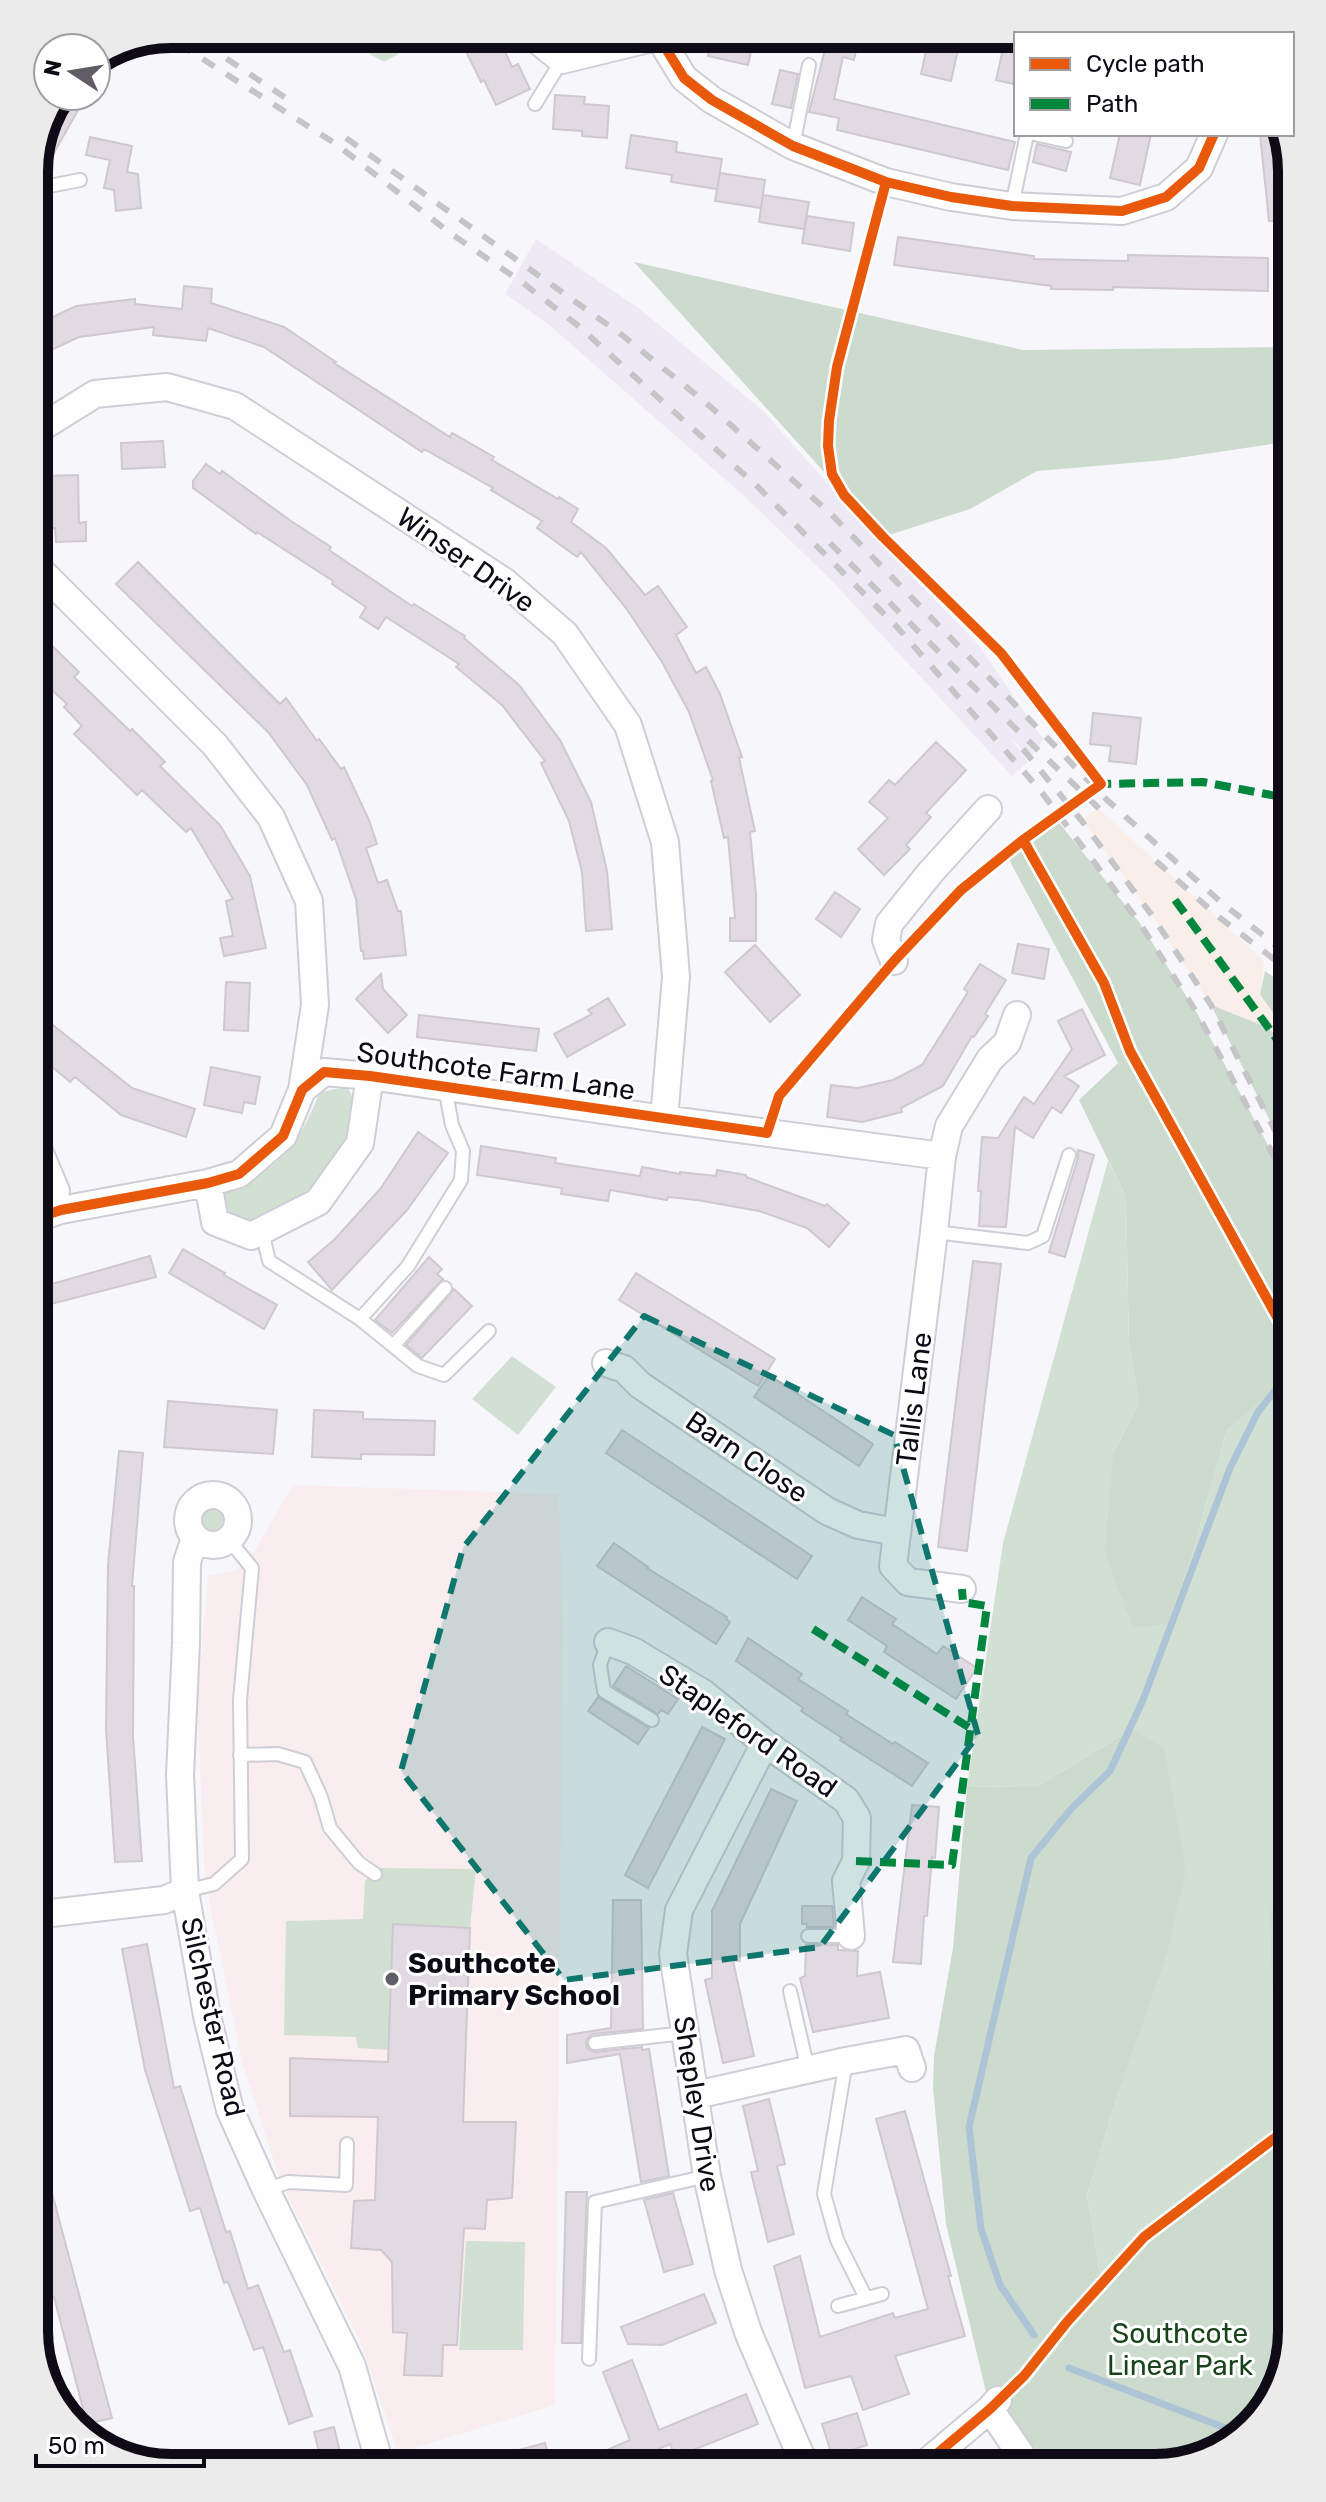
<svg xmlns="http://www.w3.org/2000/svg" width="1326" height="2502" font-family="Rubik,sans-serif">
	<rect width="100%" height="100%" fill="#f7f6fb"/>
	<path fill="#edeaf5" d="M536,239L640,309L761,409L900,564L977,643L1043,739L1031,758L1009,736L1028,762L1012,776L832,581L743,495L548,324L505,294Z"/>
	<path fill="#f9efe8" d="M1098,808L1264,961L1260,994L1273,1013L1292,1024V1057L1269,1028L1211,1005L1151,914L1082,820Z"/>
	<path fill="#faedef" d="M293,1485L559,1494L563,1623L555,2405L398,2453L361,2343L281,2183L242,2062L205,1880L197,1700L208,1576L236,1570L251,1557Z"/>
	<path fill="#d2e0d3" d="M421,41L384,62L349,42Z
		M347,1087L358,1106L338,1160L308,1195L244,1224L222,1215L221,1197C238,1179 259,1177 276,1162C298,1143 309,1118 320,1092Z
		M1108,1161L1126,1197L1129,1345L1139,1403L1113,1454L1168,1624L1187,1571L1227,1430L1281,1382L1292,1406V1866H1286L1272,1988L1292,2015V2068L1285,2082L1288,2128L1292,2125V2331L1269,2407L1208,2457L1155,2468H1058L1101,2283L1087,2195L1119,2090L1132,1729L1038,1786L967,1787L1003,1543Z
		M512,1356L556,1387L518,1435L472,1399Z
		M199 1521a14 14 0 1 1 28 0a14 14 0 1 1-28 0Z
		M379,1868L476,1869L470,1928L393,1924L389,2050L358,2048L356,2037L284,2035L286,1921L363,1919L365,1881Z
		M466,2241L525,2242L523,2350H459Z"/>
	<path fill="#ccdbcd" d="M634,262L1023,350L1292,347V441L1165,460L1037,471L970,509L883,537Z
		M1056,819L1139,922L1197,1013L1292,1190V1406L1281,1383L1227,1430L1187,1571L1168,1624L1133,1628L1105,1553L1113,1454L1139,1403L1129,1345L1126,1197L1079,1100L1118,1063L1006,854L1023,840Z
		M1265,971L1292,990V1024L1273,1013L1260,994Z
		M1211,1005L1269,1028L1292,1055V1164Z
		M1132,1729L1164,1748L1186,1869L1167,1954L1119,2090L1087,2195L1101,2282L1144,2237L1292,2126V2331L1269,2407L1208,2457L1155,2468H1058L990,2409L946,2224L933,2088L934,2056L953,1948L967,1787L1038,1786Z
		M1286,1866H1292V2015L1272,1988L1270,1913Z
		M1292,2068V2125L1287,2128L1285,2082Z"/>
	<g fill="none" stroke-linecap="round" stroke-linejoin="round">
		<path stroke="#acc4d6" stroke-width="7" d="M1284,1238L1292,1257
			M1034,2335L1000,2285L981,2229L969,2127L1031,1858L1071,1809L1110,1771L1143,1700L1230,1468L1258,1412L1291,1370
			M1069,2368L1223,2427L1237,2434"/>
	</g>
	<path fill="#e2dae2" stroke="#cfc8ce" stroke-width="2" d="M961,36L951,81L921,74L929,37Z
		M1006,36H1016V71L1013,84L996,80Z
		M859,37L854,60L843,57L834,99L1015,142L1008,170L837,130L839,118L809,112L828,38Z
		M754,38L748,65L708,56L712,39Z
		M461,41H500L512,67L518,64L530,89L496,105L484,80L481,82Z
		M780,70L798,74L791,108L772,104Z
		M555,95L585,97L584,104L609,106L607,138L582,136V131L553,129Z
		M64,96H86L50,160L38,154Z
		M1120,134H1151L1140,185L1110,178Z
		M1260,134H1285L1292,176V219L1269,221Z
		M631,135L677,142L676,152L722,159L717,189L671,182L672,175L626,168Z
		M90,137L132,146L127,172L138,174L141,208L116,211L114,190L104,188L110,160L86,155Z
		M1037,144L1071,152L1066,171L1033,162Z
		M720,173L765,180L761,208L715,201Z
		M763,195L809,202L804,229L759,222Z
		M807,216L854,223L850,251L802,243Z
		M898,237L1034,256V259L1128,261V255L1268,258V291L1113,287V290L1051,289V286L894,265Z
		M184,286L212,289L211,303L284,327L336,362L334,363L450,437L452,433L494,457L492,460L558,499L559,497L578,509L571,522L606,548L645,595L658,586L687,627L676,635L696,673L706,667L720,694L742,757L739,758L755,831L750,832L756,894V941H730V918H735L728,837L724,838L711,781L713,780L689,712L662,662L626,608L581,552L577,557L537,528L542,521L491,490L493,488L424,449L422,452L264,347L208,328L206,341L153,335L154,327L79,337L34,358V326L76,306L135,299V304L182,309Z
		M163,441L165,467L122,469L121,443Z
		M206,464L220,474L222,471L291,521L331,547L329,550L412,606L414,604L465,636L464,638L519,685L560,740L591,802L607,871L612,929L586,931L582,872L569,821L541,763L545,761L502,705L456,667L459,664L386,617L378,629L360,617L366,607L332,584L333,581L257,532L256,534L193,488V481Z
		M78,475L79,523L86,522V541L56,542L55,528H48L47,476Z
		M138,562L280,704L286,698L317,741L319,739L341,769L344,767L369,820L377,844L366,848L378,883L387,880L398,911H401L406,955L364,959L363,951H361L356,899L335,838L332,840L307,785L268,732L116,584Z
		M34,628L79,672L74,677L130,731L132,729L165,762L160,766L220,825L250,876L266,948L224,956L220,938L233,936L226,901L233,899L191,828L186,832L142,790L137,795L74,734L82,726L64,707L67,704L34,673Z
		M1093,713L1141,718L1136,764L1109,761L1111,746L1090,744Z
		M936,742L966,770L926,813L931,817L906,845L910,849L884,875L858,849L888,818L869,802L889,780L895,785Z
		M835,892L860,909L841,937L816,919Z
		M1018,944L1049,949L1044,979L1012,973Z
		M755,945L800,995L770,1022L725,972Z
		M980,964L1006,980L985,1014L988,1016L974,1037L972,1036L943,1086L901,1108L902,1112L862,1122L827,1117L831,1085L858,1088L893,1080L922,1065L968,992L964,989Z
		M381,974L383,989L407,1015L388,1033L356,999Z
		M226,982L250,983L248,1031L224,1030Z
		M608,998L625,1025L567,1057L554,1034L592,1014L588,1010Z
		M1082,1009L1105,1055L1064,1076L1079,1086L1061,1113L1052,1107L1033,1138L1015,1127L1006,1227L979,1226L981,1191H978L982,1137L998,1138L1024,1097L1034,1104L1072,1049L1058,1021Z
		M34,1010L132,1088L195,1109L186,1137L121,1115L75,1077L70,1082L50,1065L34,1052Z
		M419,1015L539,1029L536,1051L417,1037Z
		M211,1067L260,1077L255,1104L244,1102L242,1113L204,1105Z
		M418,1132L448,1153L407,1210L332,1290L308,1262L335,1239L381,1188Z
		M481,1146L556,1158L555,1163L640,1176L642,1167L680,1174V1172L716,1176L717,1170L746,1175V1177L825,1206L827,1204L849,1223L829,1247L807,1228L759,1211L697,1200L668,1197L667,1200L610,1190L608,1201L561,1194L562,1188L477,1175Z
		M1078,1150L1094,1155L1065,1257L1049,1252L1078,1158Z
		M183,1249L225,1273L224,1275L277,1305L264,1329L169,1273Z
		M150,1256L156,1277L43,1306L38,1288Z
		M429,1257L442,1269L437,1274L443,1279L392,1333L375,1320Z
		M973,1261L1001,1264L967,1551L938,1547Z
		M636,1273L775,1359L758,1386L619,1300Z
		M454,1289L472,1306L422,1358L406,1345Z
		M769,1375L873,1444L859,1466L754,1397Z
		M168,1401L277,1410L273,1454L164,1447Z
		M314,1410L363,1412V1419L435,1421L434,1455L361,1454V1459L312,1457Z
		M622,1430L812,1556L797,1579L606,1453Z
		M119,1451L143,1453L132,1586H134L133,1736L142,1861L115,1862L106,1730L108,1565Z
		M614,1543L648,1567L647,1568L727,1617L726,1619L730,1622L716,1644L597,1566Z
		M862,1597L896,1619L892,1624L937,1654L943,1646L977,1668L956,1699L884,1652L887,1646L848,1620Z
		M748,1638L802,1674L798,1679L848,1711L846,1714L893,1744L895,1742L928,1763L912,1786L840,1740L842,1738L801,1711L803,1708L736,1661Z
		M626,1666L678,1699L668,1714L661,1710L658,1714L613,1686Z
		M598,1697L649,1728L638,1744L588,1711Z
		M702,1727L725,1739L648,1888L625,1875Z
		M771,1789L797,1801L740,1924V1961H733L754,2056L723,2063L705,1980L712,1978V1911Z
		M912,1805L939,1807L935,1858L932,1857L927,1916H924L921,1964L893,1962Z
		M613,1900H641L643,2029L593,2034L587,2039L586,2043L588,2049L595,2052L642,2047V2050L649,2049L669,2176L641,2182L620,2054L567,2063V2035L611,2028Z
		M802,1906H832L834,1927H807V1924H802Z
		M393,1924L470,1928L463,2122H516L512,2198L487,2200L485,2229L464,2228L457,2345H443L442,2376L404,2375L407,2333L393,2332L392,2262L381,2250L351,2248L354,2201L375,2200L378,2117L290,2116V2058L388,2062Z
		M147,1944L174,2088L180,2086L226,2232L230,2231L248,2289L258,2285L284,2352L290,2350L312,2416L289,2424L263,2347L254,2350L228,2282L224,2283L200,2208L190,2211L145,2070L122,1949Z
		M806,1945H838V1950L858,1951L857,1976L880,1972L889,2018L813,2032L800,1978L805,1976Z
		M769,2099L785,2164L777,2166L794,2234L768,2242L751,2172L758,2171L743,2106Z
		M905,2111L951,2276H948L965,2336L895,2356L909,2394L863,2410L851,2376L805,2388L774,2266L800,2256L820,2337L893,2313L895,2318L928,2309L876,2119Z
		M34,2148H40L112,2418L87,2424L54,2297L51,2298L34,2233Z
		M566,2192H587L581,2343H562Z
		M673,2193L693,2264L664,2272L644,2200Z
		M704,2294L716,2323L662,2345L628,2344L621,2327Z
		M632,2360L659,2430L746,2394L758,2424L676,2457L670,2444L615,2468H566L630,2440L603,2372Z
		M857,2413L867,2445L832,2456L822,2424Z
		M334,2427L344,2468H323L314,2432Z
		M545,2443L552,2468H474L473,2462Z"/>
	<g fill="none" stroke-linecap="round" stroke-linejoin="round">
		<defs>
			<path id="service" d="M535,104L562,60
				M1034,134L1066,141
				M793,146L809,65
				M34,189L80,180
				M1012,206L1027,134
				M262,1231L269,1261L360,1319L418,1366L444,1375L489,1331
				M934,1232L1028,1243L1043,1236L1069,1155
				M360,1319L408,1266L461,1180L463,1151L452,1125L445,1087
				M393,1346L445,1288
				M608,1642L600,1665L604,1691L652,1720
				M240,1755L278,1754L305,1762L321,1797L330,1828L359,1863L375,1874
				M185,1891L214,1884L242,1859L240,1700L252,1568L229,1540
				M808,1936H851
				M790,1991L808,2070
				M595,2043L685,2033
				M846,2061L824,2194L837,2240L866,2298
				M266,2190L288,2182L346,2185L347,2144
				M838,2306L882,2294
				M589,2359L595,2202L707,2176"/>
			<path id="minor" d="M660,39L684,78L712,100L793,146L886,182L951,197L1012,206L1122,211L1166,197L1199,168L1214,134
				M537,40L562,60L648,39
				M34,432L95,394L167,387L235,406L505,582L565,634L628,725L665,842L676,977L664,1119
				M34,564L215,745L271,817L309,901L315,1005L302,1090
				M894,961L886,940L889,924L930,873L988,809
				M34,1139L56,1191
				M942,1156L934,1232L893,1566L908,1582L962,1589
				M208,1183L215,1222L251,1236L318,1202L360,1143L370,1076
				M34,1219L61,1210L208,1183L239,1174L283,1136L302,1090L324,1072L370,1076L664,1119L942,1156L949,1126L990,1059L1007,1043L1017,1015
				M606,1363L624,1369L640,1385L827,1511L858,1525L897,1532
				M188 1520a25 25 0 1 1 50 0a25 25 0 1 1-50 0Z
				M195,1538L187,1562L186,1643L180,1775L185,1891L207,2016L230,2110L266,2190L352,2366L381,2468
				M608,1642L633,1651L703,1693L765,1743L846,1800L857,1818L856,1861L846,1881L851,1936
				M765,1743L679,1910L673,1954L707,2176L728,2270L748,2332L800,2454L810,2468
				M34,1915L164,1900L185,1891
				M696,2095L846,2061L906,2050L912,2068
				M990,2409L1030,2468
				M920,2468L990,2409L998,2400"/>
		</defs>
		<use href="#service" stroke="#cfcdd6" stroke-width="16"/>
		<use href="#minor" stroke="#cfcdd6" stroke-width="30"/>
		<use href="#service" stroke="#fefefe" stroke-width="12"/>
		<use href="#minor" stroke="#fefefe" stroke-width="26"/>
		<path stroke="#c5c5c7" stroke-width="6" stroke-dasharray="14 14" stroke-linecap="butt" d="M203,43L286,98
			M179,44L336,144L450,233L523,283L576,324L757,486L897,627L1040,790L1139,922L1197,1013L1292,1190
			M346,138L622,335L705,402L832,515L1107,800L1222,903L1292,958
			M830,543L1012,725L1109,818
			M1023,749L1081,820L1151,914L1211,1005L1292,1164
			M1156,861L1215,914L1292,973"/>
		<path stroke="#00873e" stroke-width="8" stroke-dasharray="16 8" stroke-linecap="butt" d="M1096,787L1101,784L1203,782L1292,799
			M1175,900L1292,1060
			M813,1629L970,1728
			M856,1861L952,1865L987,1606L963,1602L962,1589"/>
		<defs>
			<path id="cycleway" d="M660,39L684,78L712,100L793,146L886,182L951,197L1012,206L1122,211L1166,197L1199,168L1214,134
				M1023,840L1104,983L1130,1051L1292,1344
				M34,1219L61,1210L208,1183L239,1174L283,1136L302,1090L324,1072L370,1076L767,1133L779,1096L894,961L961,890L1023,840L1101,784L1001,653L883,537L844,495L832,474L828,446L829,421L837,367L886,182
				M920,2468L990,2409L1024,2376L1067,2322L1144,2237L1292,2125"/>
		</defs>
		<use href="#cycleway" stroke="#fff" stroke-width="15"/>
		<use href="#cycleway" stroke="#e8590c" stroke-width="10"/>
	</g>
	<path fill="#0f766e" fill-opacity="0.2" stroke="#0f766e" stroke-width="6" stroke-dasharray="16 10" stroke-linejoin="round" d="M644,1316L894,1435L978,1735L820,1947L564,1980L401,1771L463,1548Z"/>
	<circle fill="#605d66" stroke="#fff" stroke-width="3" cx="392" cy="1979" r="8"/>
	<g text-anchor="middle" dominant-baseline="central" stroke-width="6" stroke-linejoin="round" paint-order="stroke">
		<g font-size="28" fill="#0e0b16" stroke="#fff">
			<text transform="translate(466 560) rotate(35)">Winser Drive</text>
			<text transform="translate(496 1071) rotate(8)">Southcote Farm Lane</text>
			<text transform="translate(914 1399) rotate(-83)">Tallis Lane</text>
			<text transform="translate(747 1457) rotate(34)">Barn Close</text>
			<text transform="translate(748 1731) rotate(35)">Stapleford Road</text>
			<text transform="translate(213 2017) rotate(77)">Silchester Road</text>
			<text transform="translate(697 2104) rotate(81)">Shepley Drive</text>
		</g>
		<g font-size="28" font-weight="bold" fill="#0e0b16" stroke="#fff" text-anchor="start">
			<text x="408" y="1963">Southcote<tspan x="408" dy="32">Primary School</tspan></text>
		</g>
		<g font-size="28" fill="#19431b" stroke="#fff">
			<text x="1180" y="2333">Southcote<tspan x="1180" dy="32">Linear Park</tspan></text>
		</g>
	</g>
	<path d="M0 0H1326V2502H0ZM171 48H1155A123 123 0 0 1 1278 171V2331A123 123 0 0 1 1155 2454H171A123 123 0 0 1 48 2331V171A123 123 0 0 1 171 48Z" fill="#ecebec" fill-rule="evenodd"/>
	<path fill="none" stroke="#0e0b16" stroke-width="10" d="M171 48H1155A123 123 0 0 1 1278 171V2331A123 123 0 0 1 1155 2454H171A123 123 0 0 1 48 2331V171A123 123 0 0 1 171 48Z"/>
	<rect x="1014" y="32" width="280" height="104" fill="#ffffff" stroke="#9f9da2" stroke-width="2"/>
	<rect x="1030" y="58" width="40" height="12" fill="#e8590c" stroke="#9f9da2" stroke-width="2"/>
	<text x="1086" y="72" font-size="24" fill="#0e0b16">Cycle path</text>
	<rect x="1030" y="98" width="40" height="12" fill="#00873e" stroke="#9f9da2" stroke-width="2"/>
	<text x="1086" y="112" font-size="24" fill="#0e0b16">Path</text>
	<g transform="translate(72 72) rotate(282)"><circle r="38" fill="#ffffff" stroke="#9f9da2" stroke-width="2"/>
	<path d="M0-6L14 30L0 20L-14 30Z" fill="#605d66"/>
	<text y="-12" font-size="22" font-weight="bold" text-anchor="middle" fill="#0e0b16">N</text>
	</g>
	<path d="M36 2454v12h168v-12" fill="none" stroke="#0e0b16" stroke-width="4"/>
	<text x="48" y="2454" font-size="24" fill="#0e0b16" stroke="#ffffff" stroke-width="6" paint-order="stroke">50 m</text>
</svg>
